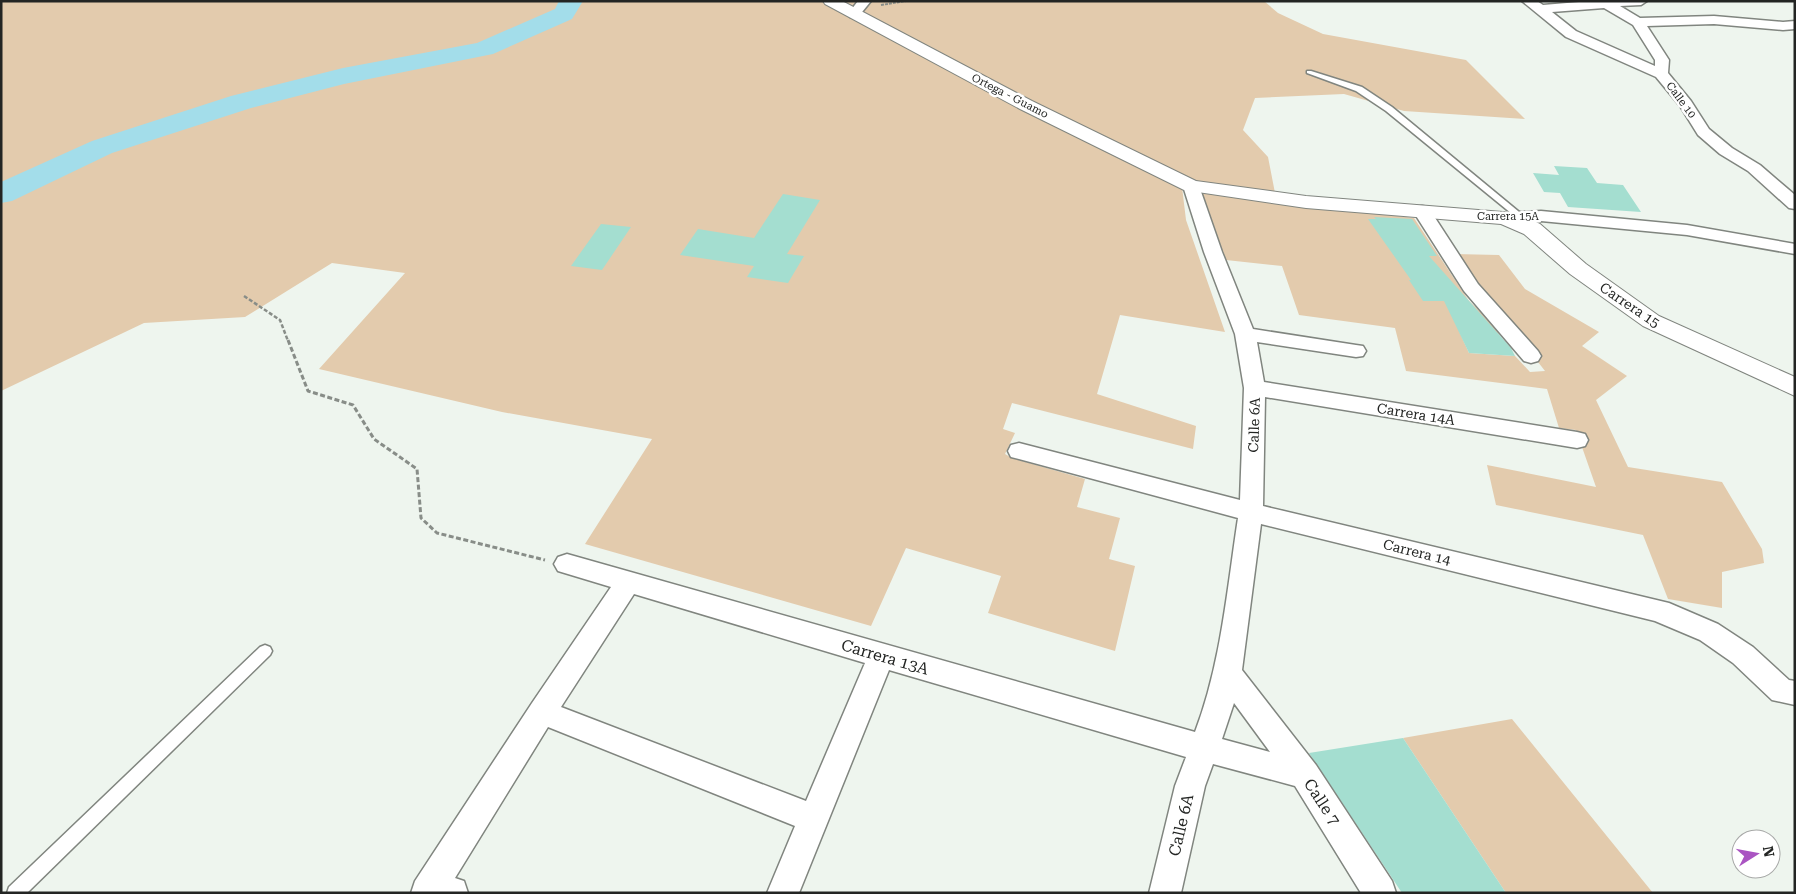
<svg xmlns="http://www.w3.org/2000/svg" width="1796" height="894" font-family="'Roboto Serif',serif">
	<rect width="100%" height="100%" fill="#eef5ee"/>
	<path fill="#e3cbad" d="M1,1H824L1182,187L1186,220L1225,332L1120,315L1097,394L1196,426L1193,449L1012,403L1003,429L1015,433L1005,454L1012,458L1085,479L1077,507L1120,518L1109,559L1135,566L1115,651L988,613L1001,576L906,548L871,626L585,544L652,439L502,412L319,369L405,273L332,263L245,317L144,323L1,391Z
		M837,1H1264L1278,13L1323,34L1466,60L1525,119L1404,111L1344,94L1255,98L1243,130L1268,157L1275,193L1194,181L1060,117L931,47L884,27Z
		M1199,191L1414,218L1469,301L1504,334L1459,331L1469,353L1515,356L1530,372L1545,371L1454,254L1499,255L1525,289L1599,332L1582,346L1627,376L1596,400L1628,467L1722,482L1762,549L1764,563L1722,572V608L1668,599L1643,535L1496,505L1487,465L1596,487L1576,430L1559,428L1547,389L1406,371L1395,328L1299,315L1282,266L1226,260Z
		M1512,719L1653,893H1506L1403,738Z"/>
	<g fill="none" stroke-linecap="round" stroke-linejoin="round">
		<path fill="#a3ddea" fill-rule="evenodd" d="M559,1H583L572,19L493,54L344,84L251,108L112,153L12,201L1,203V182L92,141L231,96L343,68L477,43L555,9Z"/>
	</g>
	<path fill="#a4ded0" d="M1554,166L1587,168L1597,183L1623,185L1641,212L1568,207L1560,193L1544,192L1533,173L1559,175Z
		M783,194L820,200L787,254L804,256L788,283L747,277L754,266L680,255L698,229L754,238Z
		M1374,217L1412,219L1437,256H1429L1511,348L1515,356L1469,353L1444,301H1423L1409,280H1411L1368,219H1376Z
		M601,224L631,227L602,270L571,266Z
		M1403,738L1506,893H1402L1309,753Z"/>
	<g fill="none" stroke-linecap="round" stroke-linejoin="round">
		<defs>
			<path id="service" d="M1307,71H1311L1362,87L1392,107L1524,216L1523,218H1517L1386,111L1356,91L1307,73Z
				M265,645L270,647L272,651L270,655L27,893H7L9,887L260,647Z"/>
			<path id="minor" d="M858,1H871L858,17H850L848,14Z
				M1522,1H1537L1543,5L1591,1H1647L1641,5L1620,6L1640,18L1714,16L1783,22L1795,21V29L1783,30L1714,24L1647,26L1669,60L1668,73L1691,101L1709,129L1732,148L1760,165L1795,195V209L1789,208L1748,171L1720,154L1698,135L1680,106L1656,77L1566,37ZM1604,8L1633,25L1655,60V66L1576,31L1552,12Z
				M1191,181L1197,182L1199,186L1222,252L1253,329L1356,345L1363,346L1366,351L1363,356L1356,357L1257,342L1264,382L1577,432L1585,434L1588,440L1585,446L1577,448L1265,397L1263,506L1669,603L1718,624L1753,647L1789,680L1795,681V705L1772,700L1733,663L1700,640L1655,621L1261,524L1242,670L1316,765L1392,881L1396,893H1361L1295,786L1213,764L1205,786L1181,893H1149L1175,786L1186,757L889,670L799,893H767L795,826L548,727L455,878L464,881L468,893H411L415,881L532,703L611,587L558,571L554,564L558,557L567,554L1195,732C1221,664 1227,590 1238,518L1019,459L1011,457L1008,451L1011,445L1019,443L1240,500L1244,388L1235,334L1204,252L1183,186L1185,182ZM634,594L865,663L806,801L561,707ZM1234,703L1270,752L1222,739Z
				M1422,206L1428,207L1478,284L1538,351L1541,356L1538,361L1531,363L1524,361L1464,291L1413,211L1416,207Z
				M1541,211L1687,225L1795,244V254L1687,235L1541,221L1503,223L1497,222L1494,218L1497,214L1503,213Z"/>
			<path id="tertiary" d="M823,1H842L1032,101L1196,181L1306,196L1503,212L1528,218L1540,224L1586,264L1659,316L1795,377V396L1643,326L1570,274L1524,234L1501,224L1306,208L1184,190L1020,109L825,4Z"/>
		</defs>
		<use href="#service" stroke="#80857f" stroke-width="3"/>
		<use href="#minor" stroke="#80857f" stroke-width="3"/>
		<use href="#tertiary" stroke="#80857f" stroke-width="2"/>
		<path stroke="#888d88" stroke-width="2" stroke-dasharray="3 1" stroke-linecap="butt" d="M881,5L906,1"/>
		<path stroke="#888d88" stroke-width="2.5" stroke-dasharray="4 2" stroke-linecap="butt" d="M244,296L280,320L288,341"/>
		<path stroke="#888d88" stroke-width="3" stroke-dasharray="5 2.5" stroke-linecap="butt" d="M288,340L308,391L353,405L374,439L417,469L421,518L437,533L545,560"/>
		<use href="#service" fill="#fff" fill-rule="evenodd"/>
		<use href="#minor" fill="#fff" fill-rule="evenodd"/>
		<use href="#tertiary" fill="#fff" fill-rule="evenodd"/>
	</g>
	<g text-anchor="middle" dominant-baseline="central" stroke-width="5" stroke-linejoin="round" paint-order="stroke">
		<g font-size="11" fill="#232523" stroke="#fff">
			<text transform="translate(1010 96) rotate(27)">Ortega - Guamo</text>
			<text transform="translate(1681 100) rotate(53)">Calle 10</text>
			<text x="1508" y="216">Carrera 15A</text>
		</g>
		<g font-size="14" fill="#232523" stroke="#fff">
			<text transform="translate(1630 305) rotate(34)">Carrera 15</text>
			<text transform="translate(1416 414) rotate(9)">Carrera 14A</text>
			<text transform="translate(1254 425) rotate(-88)">Calle 6A</text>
			<text transform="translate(1417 552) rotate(14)">Carrera 14</text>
		</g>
		<g font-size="16" fill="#232523" stroke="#fff">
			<text transform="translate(885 657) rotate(16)">Carrera 13A</text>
			<text transform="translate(1322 802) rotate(57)">Calle 7</text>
			<text transform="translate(1181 825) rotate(-77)">Calle 6A</text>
		</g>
	</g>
	<rect width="1796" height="894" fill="none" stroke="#232523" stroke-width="5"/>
	<g transform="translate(1756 854) rotate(79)"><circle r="24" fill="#ffffff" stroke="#a7a8a7"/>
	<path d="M0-4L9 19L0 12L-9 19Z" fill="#aa54c2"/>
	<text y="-8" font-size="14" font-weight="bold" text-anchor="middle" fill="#232523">N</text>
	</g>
</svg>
